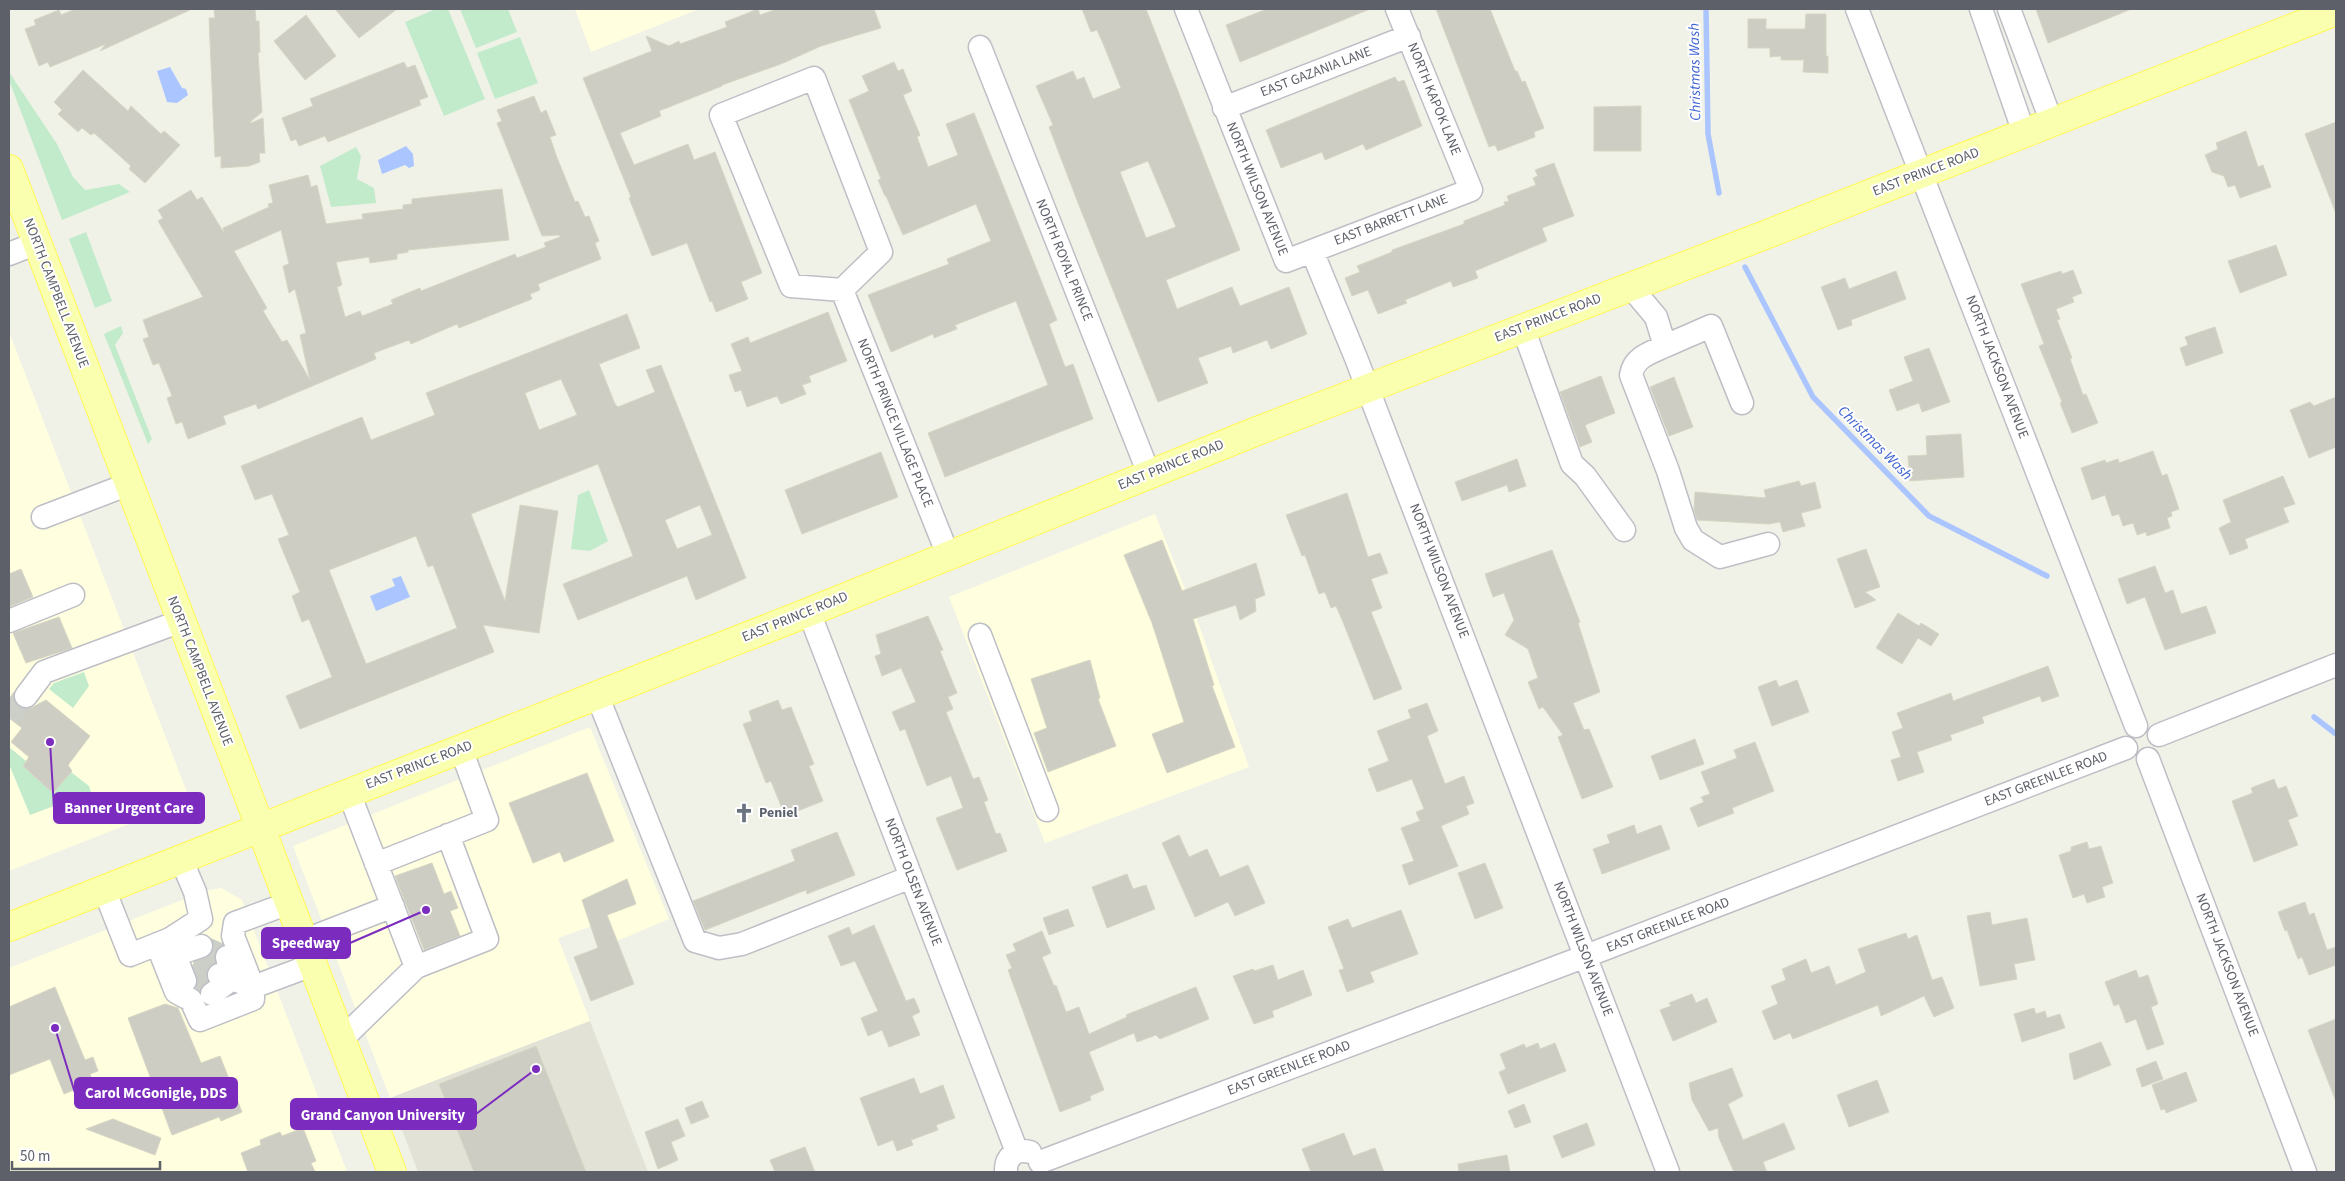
<svg xmlns="http://www.w3.org/2000/svg" width="2345" height="1181" font-family="'Source Sans 3',sans-serif">
	<rect width="100%" height="100%" fill="#f1f2e7"/>
	<path fill="#ffffdf" d="M575,9H699L591,52Z
		M9,332L190,800L9,871Z
		M1155,514L1195,614L1249,767L1045,843L949,597Z
		M590,727L669,919L617,941L609,920L558,938L590,1021L390,1098L293,846Z
		M221,888L242,900L347,1172H9V968L205,891Z"/>
	<path fill="#e2e2d6" d="M590,1021L648,1172H418L390,1098Z"/>
	<path fill="#c1ebcb" d="M436,9H448L485,99L444,116L405,22Z
		M460,9H508L517,32L476,48Z
		M520,37L538,83L495,99L477,53Z
		M9,72L57,144L73,177L85,190L119,184L130,192L62,220L9,80Z
		M356,147L361,156L357,179L374,188L376,203L331,207L320,166Z
		M86,232L112,301L95,308L69,239Z
		M121,326L123,333L115,345L152,439L148,444L104,334Z
		M589,490L608,541L590,551L571,549L578,495Z
		M84,672L89,686L73,708L49,689L54,683Z
		M9,747L26,761L23,766L53,793L71,772L89,786L91,792L30,815L9,764Z"/>
	<path fill="#aac5ff" d="M170,67L182,88L186,89L188,95L177,103L167,102L157,71Z
		M406,146L413,154L414,166L409,168L405,165L382,174L378,160Z
		M401,576L410,597L376,611L370,596L395,586L392,579Z"/>
	<g fill="none" stroke-linecap="round" stroke-linejoin="round">
		<path stroke="#aac5ff" stroke-width="5.5" d="M1706,9L1708,134L1719,193
			M1745,267L1813,397L1929,516L2047,576
			M2314,717L2336,734"/>
	</g>
	<path fill="#cdcdc4" stroke="#d7d6c4" fill-rule="evenodd" d="M75,9H192L100,51L106,44L50,67L48,62L39,66L25,29L36,25L34,20L59,10L61,15Z
		M214,9H255L256,21H259L260,52L258,53L262,112L250,122L251,123L263,118L265,153H259L260,162L249,166L221,168V156L215,157L209,18H215Z
		M335,9H397L359,38Z
		M758,9L760,15L777,9H874L881,28L821,46L781,64L722,85V86L659,111L661,116L620,133L634,165L688,144L694,160L715,152L762,273L741,282L748,299L716,312L712,301L710,302L687,243L652,256L629,198L631,197L583,78L652,51L646,36L669,46L679,41L680,44L727,27L725,22Z
		M1082,9H1146L1240,250L1166,280L1177,309L1232,287L1240,306L1289,287L1307,334L1271,349L1267,340L1233,353L1231,346L1198,358L1208,383L1158,402L1080,208L1049,127L1053,125L1036,86L1073,71L1077,80L1084,77L1093,99L1121,88L1102,41L1097,30L1091,32ZM1148,161L1176,227L1146,238L1120,172Z
		M1267,9H1370L1240,62L1226,25Z
		M1436,9H1490L1515,71H1517L1522,82L1525,81L1544,128L1534,132L1535,137L1498,151L1495,145L1489,147Z
		M2036,9H2128L2129,10L2048,43Z
		M1806,14H1826V56H1828V73L1803,72L1804,60H1781V56L1770,57V48H1748V19H1766V29H1805Z
		M306,15L336,56L305,80L274,41Z
		M404,62L407,68L415,65L428,97L419,100L421,105L328,142L325,136L299,146L296,139L291,141L282,118L313,106L310,99Z
		M894,62L898,71L903,69L912,91L903,95L920,135L917,137L928,167L958,155L946,124L974,113L1057,320L1049,324L1065,367L1073,364L1093,419L945,477L928,433L1048,385L1016,301L955,325L957,329L934,338L933,334L891,352L868,295L949,264L947,259L991,241L976,204L903,235L886,196H885L878,180L881,179L849,100L869,91L862,76Z
		M83,70L128,111L131,106L161,134L164,131L180,145L145,183L129,169L131,166L94,133L91,135L82,128L78,132L58,114L62,110L54,102Z
		M1395,77L1398,82L1404,80L1422,126L1366,150L1363,144L1325,160L1322,152L1281,168L1266,130Z
		M534,96L541,113L546,110L556,135L550,137L556,155L575,202L578,201L585,217L589,216L599,241L595,243L601,259L538,284L540,290L530,294L532,299L459,328L457,324L411,344L409,340L374,353L376,359L258,409L256,404L223,416L226,424L188,439L182,422L176,424L167,398L172,396L159,363L153,365L143,339L149,337L143,320L203,297L158,221L163,218L158,210L191,190L197,200L202,197L224,233L223,228L269,207L268,204L273,203L269,185L308,175L311,187L317,185L326,224L363,219L362,214L403,209V205L412,204V199L502,189L509,240L408,250V252L397,254V259L370,263L369,257L336,262L342,285L337,287L345,317L360,311L362,316L393,304L391,300L420,288L421,291L515,254L517,258L546,247L544,243L560,237L559,235L542,236L497,123L502,121L497,110ZM281,230L289,264L283,266L289,293L295,289L306,333L300,335L310,380L287,340L282,342L263,311L267,308L234,251Z
		M1641,106V151H1594V107Z
		M2336,122V210L2335,211L2305,134Z
		M2246,131L2258,167L2263,165L2271,187L2240,198L2235,185L2228,187L2224,176L2212,172L2205,155L2218,149L2216,143Z
		M1554,163L1574,216L1542,228L1547,241L1475,271L1478,278L1453,287L1451,281L1405,300L1407,303L1378,314L1368,290L1352,296L1345,278L1360,272L1357,266L1392,252V250L1464,224V221L1505,205L1504,202L1509,201L1507,196L1536,185L1533,178L1538,176L1535,170Z
		M2276,245L2287,275L2240,293L2228,261Z
		M2073,270L2082,293L2072,297L2074,302L2056,309L2060,319L2057,320L2072,358L2070,359L2083,395L2086,394L2098,423L2072,433L2060,403L2062,402L2039,346L2044,344L2021,284L2061,271L2062,274Z
		M1896,271L1906,299L1851,320L1852,325L1838,330L1821,287L1845,278L1849,289Z
		M828,312L847,361L809,376L811,382L802,385L806,394L781,404L777,396L747,407L741,390L735,392L729,375L742,371L731,344L748,337L750,343Z
		M627,314L640,348L599,364L615,404L618,407L655,392L646,370L661,365L746,578L696,600L687,576L578,620L563,584L633,556L598,464L471,514L505,601L520,505L558,511L539,633L483,625L494,652L300,729L286,696L332,677L309,619L302,622L292,596L300,592L278,539L289,535L272,494L255,500L241,466L362,417L371,440L435,415L426,393ZM561,379L577,415L539,430L525,393ZM700,505L712,535L677,549L665,520ZM416,536L428,567L433,565L457,628L366,664L329,570Z
		M2215,327L2223,353L2186,366L2180,348L2188,345L2185,337Z
		M1929,348L1950,402L1922,412L1919,403L1897,411L1889,390L1913,381L1904,357Z
		M1601,376L1615,413L1585,425L1592,442L1580,447L1560,392Z
		M1674,377L1693,427L1669,436L1650,387Z
		M2336,397V447L2309,458L2290,410L2310,402L2314,406Z
		M1961,434L1964,477L1910,481L1908,456L1927,455L1926,436Z
		M2153,451L2162,476L2167,474L2179,509L2171,512L2172,516L2167,518L2170,528L2147,536L2146,532L2137,535L2133,523L2123,526L2119,514L2112,516L2105,495L2092,500L2081,468L2105,460L2106,463L2118,459L2119,463Z
		M881,452L898,497L802,534L785,490Z
		M1517,459L1526,486L1509,492L1507,485L1462,501L1455,482Z
		M2283,476L2295,504L2283,508L2289,522L2245,539L2248,548L2230,555L2219,528L2231,522L2223,500Z
		M1799,481L1801,486L1815,482L1821,508L1801,513L1805,526L1783,532L1780,522L1769,524L1697,520L1694,510L1695,492L1766,498L1764,490Z
		M1347,493L1368,557L1380,553L1388,573L1371,579L1382,608L1371,612L1402,689L1374,700L1343,622L1336,606L1331,608L1325,592L1319,594L1305,555L1302,556L1286,515Z
		M1162,540L1182,591L1256,563L1265,595L1255,599L1256,611L1240,620L1236,605L1193,619L1214,685L1212,686L1235,747L1167,773L1152,734L1184,722L1152,623L1124,555Z
		M1866,549L1880,587L1865,592L1876,600L1855,608L1837,559Z
		M1552,550L1580,622L1578,623L1600,692L1573,703L1584,730L1589,729L1613,787L1582,799L1558,737L1563,735L1543,707L1539,709L1528,682L1538,678L1528,649L1505,635L1514,620L1504,593L1493,597L1485,574Z
		M2155,566L2165,593L2173,590L2181,614L2206,606L2216,633L2165,650L2145,597L2127,604L2118,579Z
		M21,569L33,597L9,607V574Z
		M1898,613L1919,626L1921,623L1939,634L1931,646L1918,638L1902,664L1876,648Z
		M928,616L943,650L940,651L957,693L948,697L953,709L946,712L973,779L979,777L988,800L984,802L996,834L1000,833L1007,851L957,870L936,818L963,808L951,776L927,786L905,729L900,731L892,712L916,702L901,668L882,676L875,656L881,654L876,635Z
		M59,617L72,648L26,663L13,633Z
		M1090,660L1100,698L1098,699L1116,746L1048,772L1034,733L1047,728L1031,679Z
		M2048,666L2059,696L2042,702L2040,696L1982,717L1984,723L1950,735L1952,740L1917,752L1924,772L1898,781L1891,760L1901,757L1892,732L1903,728L1897,713L1951,693L1953,701Z
		M1776,680L1779,687L1797,680L1809,712L1772,726L1758,687Z
		M14,692V701L19,707L31,708L46,700L90,736L68,765L72,771L53,793L23,766L29,757L11,742L22,728L9,718V699Z
		M778,700L782,710L791,707L814,764L809,766L823,801L785,816L771,781L766,783L743,724L752,721L749,711Z
		M1427,703L1438,731L1427,736L1445,784L1464,776L1474,803L1466,806L1469,814L1441,826L1458,866L1409,885L1402,865L1414,861L1401,828L1420,821L1416,812L1424,809L1412,779L1377,792L1368,769L1389,761L1377,731L1411,718L1408,710Z
		M1695,739L1704,764L1660,780L1651,756Z
		M1755,742L1774,791L1732,808L1734,813L1698,827L1690,808L1704,802L1701,797L1710,794L1701,772L1737,758L1734,750Z
		M587,773L614,841L564,862L560,852L533,863L509,803Z
		M2274,779L2278,789L2286,786L2298,816L2288,820L2298,845L2254,862L2232,801L2253,793L2251,788Z
		M1634,825L1637,834L1661,825L1670,849L1602,874L1593,849L1610,843L1607,835Z
		M837,832L855,875L807,894L806,890L705,930L693,901L795,861L791,850Z
		M1179,835L1189,857L1207,849L1220,877L1248,865L1265,903L1235,916L1228,902L1195,917L1162,843Z
		M2087,842L2089,849L2101,846L2113,883L2102,887L2105,897L2087,903L2084,894L2073,898L2059,855L2071,851V847Z
		M432,863L444,894L451,891L458,908L450,911L460,936L424,950L395,876Z
		M1485,863L1503,908L1475,919L1458,873Z
		M1127,874L1133,889L1146,885L1155,909L1107,928L1092,887Z
		M627,879L636,904L607,915L634,984L591,1001L574,957L598,948L582,900Z
		M2305,902L2309,915L2314,913L2327,950L2336,947V965L2309,975L2302,957L2298,959L2287,930L2285,931L2278,912Z
		M1068,909L1074,926L1049,935L1043,918Z
		M1401,910L1418,954L1370,972L1374,982L1347,992L1339,970L1344,969L1328,927L1348,919L1352,928Z
		M1990,912L1992,925L2027,918L2035,960L2014,964L2017,979L1980,986L1967,916Z
		M874,925L906,1001L914,998L920,1012L912,1016L920,1035L889,1047L882,1030L868,1036L861,1018L878,1011L855,961L841,966L828,936L849,927L852,935Z
		M1042,931L1051,953L1042,957L1054,986L1056,985L1066,1012L1079,1007L1089,1034L1127,1017L1126,1015L1196,987L1209,1019L1160,1039L1156,1035L1137,1042L1134,1033L1089,1052L1104,1090L1090,1096L1091,1100L1060,1112L1008,970L1012,968L1006,955L1016,951L1013,944Z
		M1906,933L1908,939L1917,935L1932,980L1942,977L1954,1008L1934,1017L1924,996L1881,1016L1878,1005L1793,1039L1790,1033L1774,1040L1762,1011L1778,1004L1771,986L1786,980L1782,969L1806,959L1811,973L1829,966L1836,985L1866,972L1858,949Z
		M214,947L218,948L214,954L215,963L207,971L208,981L200,991L196,988L197,977L193,965L211,955Z
		M1273,965L1278,980L1303,970L1312,995L1272,1011L1274,1017L1254,1024L1233,976L1253,969L1254,971Z
		M2136,970L2139,978L2148,975L2158,1004L2151,1007L2164,1044L2147,1050L2136,1019L2126,1023L2119,1004L2114,1006L2105,982Z
		M55,987L85,1060L93,1057L98,1071L90,1074L93,1082L64,1094L50,1059L9,1075V1007Z
		M1692,994L1696,1003L1707,998L1717,1022L1673,1041L1660,1010L1671,1006L1669,1003Z
		M165,1004L178,1008L201,1063L220,1056L242,1112L221,1121L219,1117L172,1135L128,1018Z
		M2034,1008L2036,1014L2045,1011L2047,1018L2060,1014L2065,1028L2022,1042L2014,1014Z
		M2336,1019V1099H2335L2308,1030Z
		M2101,1042L2111,1065L2074,1080L2069,1054Z
		M1538,1043L1540,1049L1555,1043L1566,1071L1508,1094L1499,1072L1506,1069L1500,1054L1524,1044L1526,1048Z
		M536,1046L586,1172H474L439,1084Z
		M2156,1061L2163,1079L2142,1087L2136,1069Z
		M1732,1068L1743,1096L1728,1104L1743,1140L1784,1123L1795,1149L1763,1162L1767,1172H1734L1719,1138L1718,1128L1709,1131L1692,1100L1689,1083Z
		M2186,1072L2197,1101L2166,1113L2165,1109L2161,1110L2152,1085Z
		M914,1078L920,1094L943,1085L955,1118L936,1125L938,1130L911,1140L913,1145L897,1151L893,1140L878,1146L860,1098Z
		M1877,1080L1889,1112L1849,1127L1837,1095Z
		M702,1101L709,1117L691,1124L685,1108Z
		M1524,1104L1531,1122L1515,1128L1508,1111Z
		M113,1119L161,1138L155,1155L86,1129Z
		M678,1119L685,1136L671,1142L678,1160L658,1169L645,1132Z
		M1587,1123L1595,1145L1562,1158L1553,1136Z
		M303,1128L316,1161L311,1163L315,1172H248L241,1153L261,1145L260,1140L280,1132L282,1136Z
		M1344,1133L1353,1156L1375,1148L1384,1172H1311L1302,1149Z
		M805,1147L815,1172H775L770,1160Z
		M1507,1155L1510,1172H1459L1458,1164Z"/>
	<g fill="none" stroke-linecap="round" stroke-linejoin="round">
		<path stroke="#cccec8" stroke-width="22" stroke-dasharray="22 11" stroke-linecap="butt" d="M9,716L26,696
			M201,946L227,957
			M193,964L219,975
			M185,982L212,994"/>
		<defs>
			<path id="minor" d="M1186,9L1286,261L1312,251L1356,358L1668,1172
				M1857,9L2136,726
				M1981,9L2024,133
				M2009,9L2052,123
				M980,47L1149,474
				M814,78L881,252L842,290L791,286L721,115Z
				M1224,108L1409,36
				M1312,251L1471,190L1397,9
				M9,254L37,243
				M1630,286L1656,317L1665,346L1711,326L1742,403
				M842,290L948,555
				M1523,328L1572,464L1585,476L1624,530
				M1665,346C1650,353 1634,357 1631,375L1668,471L1686,528L1693,540L1720,557L1768,544
				M43,517L129,484
				M809,612L1017,1152
				M9,621L73,595
				M980,635L1047,810
				M597,695L695,941L719,948L742,944L911,877
				M26,696L44,672L181,621
				M2159,735L2336,665
				M2148,759L2305,1172
				M349,793L416,967
				M376,864L487,820L461,749
				M104,889L130,955L170,939L201,919L195,892L181,859
				M289,903L235,923L233,936L253,987L312,965
				M303,941L393,906
				M157,944L176,992L191,1000L200,1020L253,999V987L232,979L227,957
				M185,981L175,955L201,946
				M212,994L232,979L219,975
				M341,1040L416,967L487,939L448,835
				M1040,1162L1586,956L2126,748
				M1006,1172C1005,1157 1016,1148 1030,1152"/>
			<path id="major" d="M9,169L392,1172
				M9,927L809,612L1257,431L1765,235L2336,11"/>
		</defs>
		<use href="#minor" stroke="#bebfc6" stroke-width="25"/>
		<use href="#major" stroke="#fff853" stroke-width="30"/>
		<use href="#minor" stroke="#fff" stroke-width="22"/>
		<use href="#major" stroke="#f9ffaf" stroke-width="28"/>
	</g>
	<defs>
		<symbol id="church-bare" viewBox="-9 -9 18 18"><path d="M-1.2-6h2.4v3.5h3.3v2.4h-3.3V6h-2.4V-.1h-3.3v-2.4h3.3Z" fill="#6b7280" stroke="#fff" stroke-width="2.5" paint-order="stroke"/></symbol>
	</defs>
	<g fill-rule="evenodd">
		<use href="#church-bare" x="730" y="799" width="28" height="28"/>
	</g>
	<g text-anchor="middle" dominant-baseline="central" stroke-width="4" stroke-linejoin="round" paint-order="stroke">
		<g font-size="14" fill="#5e6069" stroke="#fff">
			<text transform="translate(1316 72) rotate(-21)">EAST GAZANIA LANE</text>
			<text transform="translate(1434 99) rotate(68)">NORTH KAPOK LANE</text>
			<text transform="translate(1926 172) rotate(-21)">EAST PRINCE ROAD</text>
			<text transform="translate(1257 189) rotate(68)">NORTH WILSON AVENUE</text>
			<text transform="translate(1391 220) rotate(-21)">EAST BARRETT LANE</text>
			<text transform="translate(1064 260) rotate(68)">NORTH ROYAL PRINCE</text>
			<text transform="translate(56 293) rotate(69)">NORTH CAMPBELL AVENUE</text>
			<text transform="translate(1548 318) rotate(-21)">EAST PRINCE ROAD</text>
			<text transform="translate(1997 367) rotate(69)">NORTH JACKSON AVENUE</text>
			<text transform="translate(895 423) rotate(68)">NORTH PRINCE VILLAGE PLACE</text>
			<text transform="translate(1171 465) rotate(-22)">EAST PRINCE ROAD</text>
			<text transform="translate(1439 571) rotate(69)">NORTH WILSON AVENUE</text>
			<text transform="translate(795 617) rotate(-22)">EAST PRINCE ROAD</text>
			<text transform="translate(200 671) rotate(69)">NORTH CAMPBELL AVENUE</text>
			<text transform="translate(419 765) rotate(-21)">EAST PRINCE ROAD</text>
			<text transform="translate(2046 779) rotate(-21)">EAST GREENLEE ROAD</text>
			<text transform="translate(913 882) rotate(69)">NORTH OLSEN AVENUE</text>
			<text transform="translate(1668 925) rotate(-21)">EAST GREENLEE ROAD</text>
			<text transform="translate(1583 949) rotate(69)">NORTH WILSON AVENUE</text>
			<text transform="translate(2227 965) rotate(69)">NORTH JACKSON AVENUE</text>
			<text transform="translate(1289 1068) rotate(-21)">EAST GREENLEE ROAD</text>
		</g>
		<g font-size="14" font-weight="bold" fill="#5b616d" stroke="#fff" text-anchor="start">
			<text x="759" y="813">Peniel</text>
		</g>
		<g font-size="15" font-style="italic" fill="#3e63d0" stroke="#fff">
			<text transform="translate(1695 72) rotate(-91)">Christmas Wash</text>
			<text transform="translate(1875 443) rotate(45)">Christmas Wash</text>
		</g>
	</g>
	<path fill="none" stroke="#7b2cbf" stroke-width="2" d="M50 742L54 808M426 910L350 943M55 1028L75 1093M536 1069L476 1114"/>
	<g fill="#7b2cbf" stroke="#fff" stroke-width="2">
		<circle cx="50" cy="742" r="5"/>
		<circle cx="426" cy="910" r="5"/>
		<circle cx="55" cy="1028" r="5"/>
		<circle cx="536" cy="1069" r="5"/>
	</g>
	<g fill="#7b2cbf" stroke="#7b2cbf" stroke-width="2">
		<rect x="54" y="793" width="150" height="30" rx="5"/>
		<rect x="262" y="928" width="88" height="30" rx="5"/>
		<rect x="75" y="1078" width="162" height="30" rx="5"/>
		<rect x="291" y="1099" width="185" height="30" rx="5"/>
	</g>
	<g font-size="15" text-anchor="middle" font-weight="bold" fill="#fff">
		<text x="129" y="813">Banner Urgent Care</text>
		<text x="306" y="948">Speedway</text>
		<text x="156" y="1098">Carol McGonigle, DDS</text>
		<text x="383" y="1120">Grand Canyon University</text>
	</g>
	<rect width="2345" height="1181" fill="none" stroke="#5e6069" stroke-width="20"/>
	<path d="M12 1161v8h148v-8" fill="none" stroke="#5e6069" stroke-width="2.5"/>
	<text x="20" y="1161" font-size="15" fill="#5e6069" stroke="#ffffff" stroke-width="4" paint-order="stroke">50 m</text>
</svg>
